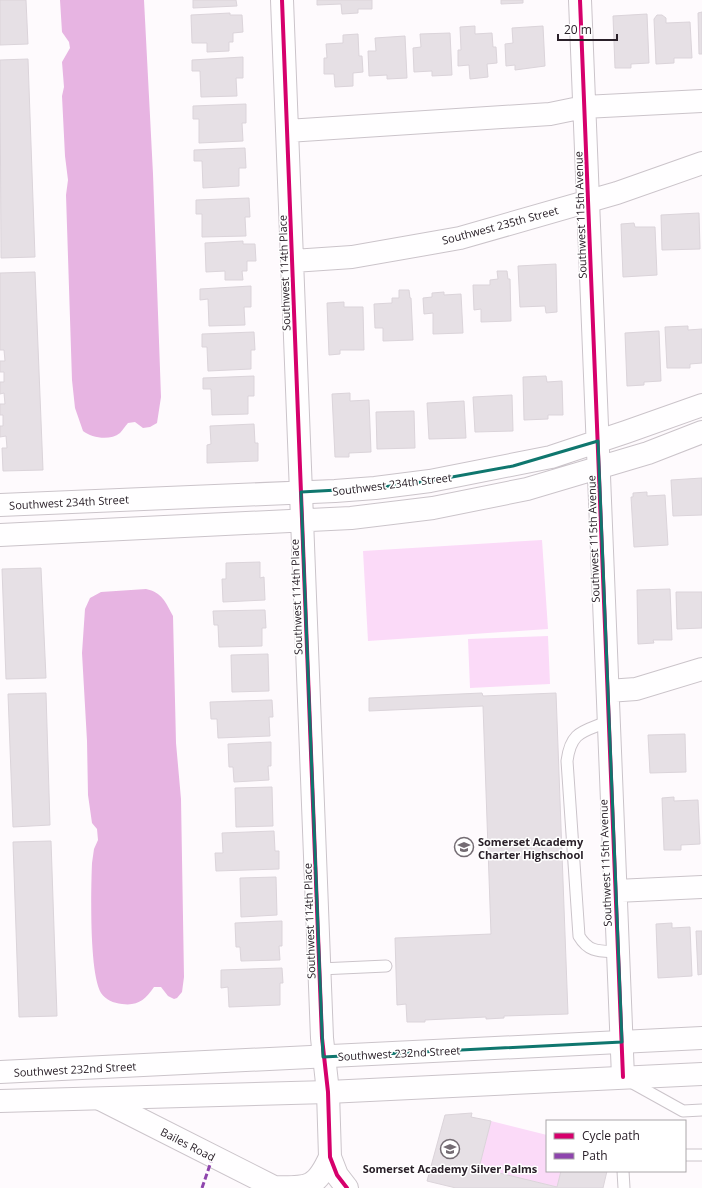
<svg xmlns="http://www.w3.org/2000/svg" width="702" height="1188" font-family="'Open Sans',sans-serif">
	<rect width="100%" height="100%" fill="#fefafd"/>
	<path fill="#fbdaf8" d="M542,540L548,629L368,641L363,551Z
		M548,636L550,684L470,688L468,639Z
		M491,1121L547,1135V1171H561L557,1187L479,1168Z"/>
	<path fill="#e7b4e2" d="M60,0H144L153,174L161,397L157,423L150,427L143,428L135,422L128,423C125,426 123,430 120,433C110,441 92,438 83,431L75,408L72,380L66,195L68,180L65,156L62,96L64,87L62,62L70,48L69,42L62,32Z
		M146,589C162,592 166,603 173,616L176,743L181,799L184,977L182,992L177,998L174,999L168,996L161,987H154C145,1000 138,1006 122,1004C113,1003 106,1000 101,993C89,973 91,888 92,863L94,849L98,840L97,829L92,823L88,795L87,741L82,653L85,609L90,598L101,592Z"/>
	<path fill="#e6e0e5" stroke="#dbd4da" d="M0,0H26L28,44L0,45Z
		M193,0H236L237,6L193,8Z
		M317,0H372V9H358V13L342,14L341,4L317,5Z
		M501,0H523V3L501,4Z
		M702,12V54H699L698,13Z
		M230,13V15H242L243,32L233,33V42H229V51L207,52V43H192L191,15Z
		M647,14L649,63L631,64V68H615L613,16Z
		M657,15H662L666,18V23L690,22L692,58H674V63L656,64L654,19Z
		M475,26V34L492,33L493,47H496L497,63L487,64L488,77L470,79L469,65L458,66V50H461L460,27Z
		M543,26L545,66L515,70V65L506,66L505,44L513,43L512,28Z
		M450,33L452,75L432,76V71L414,72L413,48L421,47L420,34Z
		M358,34L359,56H362L363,72L353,73V86L335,87L334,74H324V58H327L326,44L343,43V35Z
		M405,36L407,78L387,79V75L369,76L368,51H376L375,38Z
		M243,57V78H236L237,96L201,97L200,71H192V60Z
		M28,59L35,257L1,258L0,60Z
		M246,104V123H242L243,141L199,143V119H193V106Z
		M245,148L246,168H239V186L203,188L202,161H194V150Z
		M249,198L250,217H245L246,236L202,237V214H196V200Z
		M699,213L700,249L662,250L661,215Z
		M634,223L635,227H655L657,275L623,277L621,224Z
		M243,241V244H255L256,261H247V271H242L243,280H225V271L206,272L205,243Z
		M556,264L557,312L546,313L545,306L520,307L518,266Z
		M497,271H507L508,279H510L511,321L481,322V309L474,310L473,285H490V280L498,279Z
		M35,272L43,470L3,471L2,448H7L6,436L0,437V426H3V415H0V404H5L4,393L0,394V382H4V372H0V361H5L4,350H0V273Z
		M251,286V307H244L245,325L209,326L208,299L200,300V289Z
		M399,290H409L410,298H411L413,340L383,341V328H375L374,304L392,303V298H399Z
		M444,292V295L461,294L463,333L433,334V313L424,314L423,298L432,297V293Z
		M344,302V307H363L364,350H340V354L329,355L327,303Z
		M688,326V330L702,329V363L690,364V368H667L665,327Z
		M659,331L661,381L644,382V385L627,386L625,333Z
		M254,332L255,350H251V369L208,371L207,347H202V334Z
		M254,376V396H248V414L212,415L211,389H203V378Z
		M546,376L547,382L562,381L563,415H548V419L524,420L523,377Z
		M350,393V401L369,400L371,452L349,453V457H335L332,394Z
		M512,395L513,431L475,432L473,397Z
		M464,401L466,438L429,439L427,403Z
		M414,411L415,448L377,449L376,412Z
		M254,424L255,443H258V461L207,463V445L211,444L210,426Z
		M702,478V515L673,516L671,480Z
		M647,492V496L665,495L668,545L634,547L631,497H633V493Z
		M260,562V578L264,577L265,600L223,602L222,579H226V563Z
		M41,568L46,678L6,679L2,569Z
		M670,589L672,640H653L654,643L638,644L637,590Z
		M676,592H702V628L677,629Z
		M265,610L266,628H262V646L219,647L218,625H214L213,611Z
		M268,654L269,691L232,692L231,655Z
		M46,693L50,825L13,827L8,694Z
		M482,693L483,696L556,693L568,1014L504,1016V1018L486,1019V1017L425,1020V1022H407L406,1004L397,1005L395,938L491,934L483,706L369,711V698Z
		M272,700L273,717H269L270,736L218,738L217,719H211L210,702Z
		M685,734L686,772L650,773L648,735Z
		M271,742V766H268L269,780L234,782L233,767H229L228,744Z
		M272,787L273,826L236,827L235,788Z
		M674,797V801L698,800L700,844L681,845V850H664L662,798Z
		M274,831L275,851H279V869L216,871L215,853H223L222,833Z
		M51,841L57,1016L19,1017L13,842Z
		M276,877L277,915L241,917L240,878Z
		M282,921V946H279L280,960L241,961L240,947H236L235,923Z
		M672,923V928L690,927L692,976L658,978L656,924Z
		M696,931H702V974L698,975Z
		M282,968L283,983H280V1005L229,1007L228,987L221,988V970Z
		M472,1113L471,1117L491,1121L479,1168L557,1187L561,1171H607L603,1188H456L427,1181L445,1115Z"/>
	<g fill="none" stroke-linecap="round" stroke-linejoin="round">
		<defs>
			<path id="service" d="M609,721C584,732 571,730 567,761L579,936C589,953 600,951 618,952
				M320,969L386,966
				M629,1081L683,1111L702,1110
				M685,1155H702
				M623,1171L624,1188"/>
			<path id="minor" d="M282,0L322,1038L328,1092L330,1157L337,1175L347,1188
				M580,0L623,1077
				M287,131L550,114L584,107L702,101
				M293,261L352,257L460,238L617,193L702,163
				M0,505L335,491L375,488L430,481L551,457L626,432L702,405
				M0,535L351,518L433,508L527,489L648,453L702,432
				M608,691L636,689L702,669
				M616,891L702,887
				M100,1099L276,1188
				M273,1187C309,1188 316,1188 330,1157"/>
			<path id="tertiary" d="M0,1072L702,1038
				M0,1101L328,1092L702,1074"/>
		</defs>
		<use href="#service" stroke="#cbc4ca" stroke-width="13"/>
		<use href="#minor" stroke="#cbc4ca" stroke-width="24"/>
		<use href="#tertiary" stroke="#cbc4ca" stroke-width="24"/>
		<use href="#service" stroke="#fffeff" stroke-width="11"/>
		<use href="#minor" stroke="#fffeff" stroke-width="22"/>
		<use href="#tertiary" stroke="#fffeff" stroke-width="22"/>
		<path stroke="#8e44ad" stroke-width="3" stroke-dasharray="6 3" stroke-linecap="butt" d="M202,1188L213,1156"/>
		<defs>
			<path id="cycleway" d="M282,0L322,1038L328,1092L330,1157L337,1175L347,1188
				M580,0L623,1077"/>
		</defs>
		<use href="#cycleway" stroke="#fff" stroke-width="6"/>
		<use href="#cycleway" stroke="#d6006c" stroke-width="4"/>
	</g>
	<path fill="none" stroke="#0f766e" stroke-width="3" stroke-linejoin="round" d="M598,441L622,1042L323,1057L301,492L375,488L430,481L513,466Z"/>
	<defs>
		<symbol id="school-ring" viewBox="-11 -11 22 22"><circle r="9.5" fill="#fff" stroke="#746c73" stroke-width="1.5"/><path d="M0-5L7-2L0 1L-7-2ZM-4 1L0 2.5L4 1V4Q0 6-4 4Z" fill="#746c73"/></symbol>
	</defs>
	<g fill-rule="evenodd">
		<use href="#school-ring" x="453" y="836" width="22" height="22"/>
		<use href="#school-ring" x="439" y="1138" width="22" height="22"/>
	</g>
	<g text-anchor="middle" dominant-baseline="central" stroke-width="3" stroke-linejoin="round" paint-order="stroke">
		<g font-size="11" fill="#2a2029" stroke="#fff">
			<text transform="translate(580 215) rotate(-92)">Southwest 115th Avenue</text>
			<text transform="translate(500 225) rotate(-15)">Southwest 235th Street</text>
			<text transform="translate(284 273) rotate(-92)">Southwest 114th Place</text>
			<text transform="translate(392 484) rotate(-7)">Southwest 234th Street</text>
			<text transform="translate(69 502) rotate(-3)">Southwest 234th Street</text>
			<text transform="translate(593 539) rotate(-92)">Southwest 115th Avenue</text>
			<text transform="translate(296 597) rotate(-92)">Southwest 114th Place</text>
			<text transform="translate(605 863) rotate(-92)">Southwest 115th Avenue</text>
			<text transform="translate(309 921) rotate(-92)">Southwest 114th Place</text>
			<text transform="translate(399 1053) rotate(-3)">Southwest 232nd Street</text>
			<text transform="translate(75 1069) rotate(-3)">Southwest 232nd Street</text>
			<text transform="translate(188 1144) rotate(27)">Bailes Road</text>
		</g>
		<g font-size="11" font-weight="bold" fill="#2a2029" stroke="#fff" text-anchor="start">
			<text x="478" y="841">Somerset Academy<tspan x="478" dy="13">Charter Highschool</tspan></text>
			<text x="450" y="1168" text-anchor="middle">Somerset Academy Silver Palms</text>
		</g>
	</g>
	<rect x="546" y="1120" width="140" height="52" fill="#ffffff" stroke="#aaa6a9"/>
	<rect x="554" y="1133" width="20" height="6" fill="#d6006c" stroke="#aaa6a9"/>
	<text x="582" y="1140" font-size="12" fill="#2a2029">Cycle path</text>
	<rect x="554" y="1153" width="20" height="6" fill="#8e44ad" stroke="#aaa6a9"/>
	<text x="582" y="1160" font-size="12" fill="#2a2029">Path</text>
	<path d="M558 34v6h59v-6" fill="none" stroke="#2a2029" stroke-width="2"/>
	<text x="564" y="34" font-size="12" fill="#2a2029" stroke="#ffffff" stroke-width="3" paint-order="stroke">20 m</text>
</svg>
